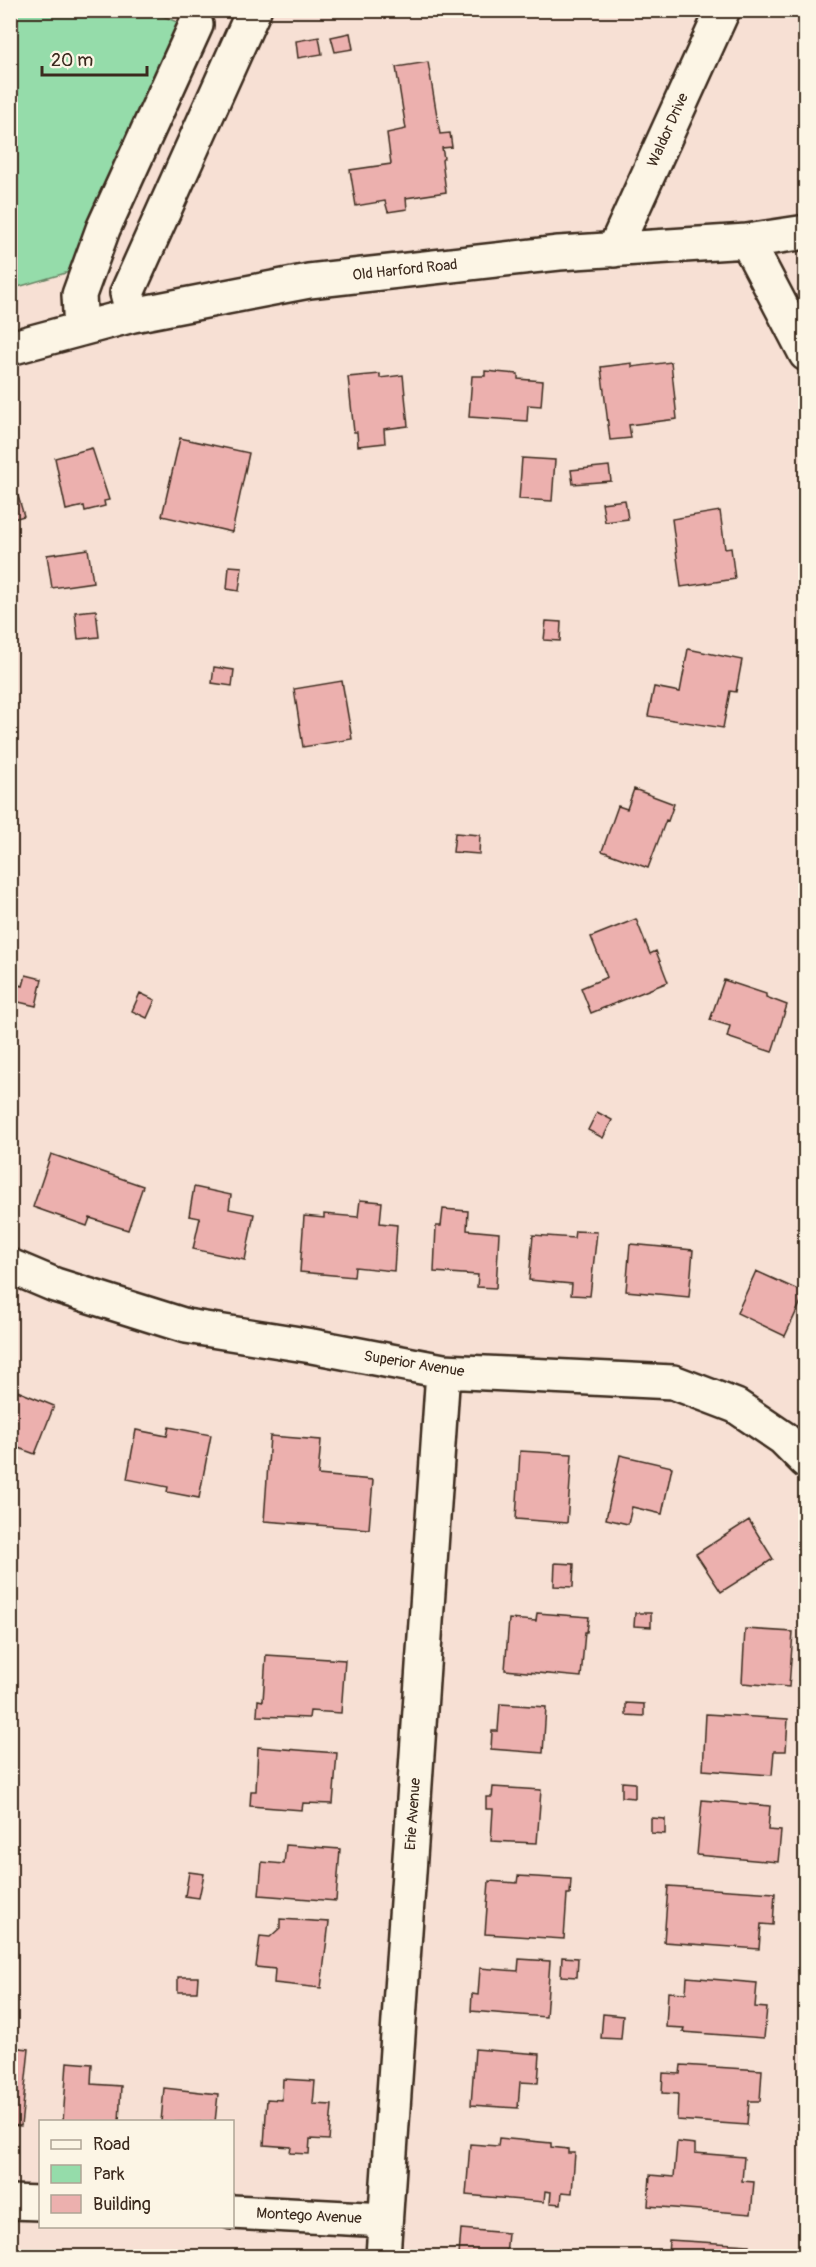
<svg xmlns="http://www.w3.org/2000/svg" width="816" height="2267" font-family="Pangolin,sans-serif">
	<rect width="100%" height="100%" fill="#f7e0d4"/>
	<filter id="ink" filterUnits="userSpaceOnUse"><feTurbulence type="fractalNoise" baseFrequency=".0167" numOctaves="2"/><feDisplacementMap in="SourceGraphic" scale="12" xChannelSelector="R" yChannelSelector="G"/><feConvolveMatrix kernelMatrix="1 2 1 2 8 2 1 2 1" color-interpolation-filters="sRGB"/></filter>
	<g filter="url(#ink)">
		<path fill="#95dcaa" stroke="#688364" stroke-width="1.5" d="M11,11H151L184,25L100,263L11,289Z"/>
		<path fill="#ecb0ae" stroke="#3b2a1e" stroke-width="1.5" d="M806,17V39L799,18Z
			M350,33L353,49L335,52L331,37Z
			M319,37L322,54L298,58L296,41Z
			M428,62L440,134L450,133L452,147L442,148L444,158L442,160L446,192L406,198L407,209L388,212L385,201L356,206L350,170L391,164L387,133L406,129L396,67Z
			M671,362L677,419L629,425L631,438L610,440L601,367L632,363V367Z
			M485,371L518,374V379L543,381L541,406L528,405L527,421L469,417L472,376H485Z
			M380,374V378L403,375L408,426L384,429L385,443L358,446L357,432H354L348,377Z
			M180,438L249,453L232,532L162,516Z
			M92,448L109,500L104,501L105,506L85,511L84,506L66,510L55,458Z
			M522,458L555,460L552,501L519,499Z
			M609,466L611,481L573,484L571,470Z
			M13,479L24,516L10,520V480Z
			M625,500L628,519L605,522L602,503Z
			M720,511L725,549L731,548L735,579L681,587L672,519Z
			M88,549L93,582L52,588L47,555Z
			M229,566L242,567L239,591L227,589Z
			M96,610L99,637L78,639L75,612Z
			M546,621L561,622L560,641L544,640Z
			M688,649L742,660L736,692L730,691L723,728L648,716L654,687L680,692Z
			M214,667L234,670L232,686L212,683Z
			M342,681L352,739L303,747L294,689Z
			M634,789L674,804L668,821L666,820L648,868L602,851L618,806L627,809Z
			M455,833L480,835L479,854L453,852Z
			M636,919L650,954L656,951L668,982L591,1013L581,988L607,977L591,937Z
			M26,975L42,979L36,1006L10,1000V983L23,986Z
			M724,980L766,994V997L787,1005L772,1052L727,1037L730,1026L710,1020Z
			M140,993L155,1000L147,1018L132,1011Z
			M597,1112L612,1120L603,1138L588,1130Z
			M51,1154L143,1186L128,1230L90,1218L87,1226L33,1207Z
			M194,1187L231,1195L229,1209L254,1214L245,1260L193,1249L200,1218L189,1216Z
			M360,1200L382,1202L380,1223L397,1225L394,1271L355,1267L354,1277L300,1272L304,1216L324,1218V1214L358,1217Z
			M443,1209L468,1211L467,1230L499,1233L496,1288L477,1287L478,1275L434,1272L436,1226H441Z
			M575,1231L597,1232L590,1296L571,1295L572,1284L529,1280L533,1235L574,1238Z
			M630,1244L693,1250L689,1297L626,1291Z
			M756,1271L805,1293L785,1336L737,1313Z
			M10,1388L54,1406L35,1454L10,1445Z
			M169,1427L211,1435L199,1498L167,1492L168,1487L127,1479L136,1430L167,1436Z
			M270,1436L321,1440L318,1475L373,1480L369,1529L264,1521Z
			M520,1451L572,1454L567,1523L516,1519Z
			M620,1455L672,1467L662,1514L632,1507L628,1524L606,1519Z
			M749,1520L773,1559L721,1592L696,1554Z
			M555,1563L574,1564L573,1587L554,1586Z
			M537,1613L589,1617L587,1632H585L581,1677L505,1670L509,1619L536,1621Z
			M635,1613H651V1627L634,1626Z
			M745,1629L793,1632L789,1687L742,1683Z
			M266,1655L345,1660L341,1713L310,1711L309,1718L257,1716L258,1700L263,1701Z
			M626,1703L644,1704V1716L626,1715Z
			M500,1704L546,1707L543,1753L491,1749L492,1731H498Z
			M706,1714L788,1719L786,1751H774L772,1775L703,1770Z
			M258,1747L337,1753L333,1804L303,1803L302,1810L250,1806L251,1791H256Z
			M622,1782L635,1783V1798L622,1797Z
			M493,1787L541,1790L537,1843L491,1841L493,1809H486V1797H492Z
			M702,1800L770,1806L768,1830L781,1831L778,1862L697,1855Z
			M651,1818L665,1819V1834L651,1833Z
			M286,1845L340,1849L336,1901L259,1895L262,1862L284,1864Z
			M189,1872L204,1874L199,1898L185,1896Z
			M518,1876L571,1879L570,1894H567L564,1939L485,1934L489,1881L517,1883Z
			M668,1886L775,1893L773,1925L761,1924L759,1949L664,1942Z
			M280,1919L329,1922L321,1988L274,1983L275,1969L256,1967L260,1936L270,1937L280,1928Z
			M562,1957L578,1958L577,1977L561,1976Z
			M519,1959L550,1961L546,2017L471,2011L472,1994L478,1995L480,1968L518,1971Z
			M178,1977H198L197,1992H178Z
			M687,1977L757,1983L755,2007L767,2008L764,2038L683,2032L684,2028L666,2027L668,1992L686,1993Z
			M603,2014L623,2016L621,2039L601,2038Z
			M10,2047L29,2049L21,2126L10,2125Z
			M475,2049L540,2054L538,2083L520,2082L518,2108L471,2105Z
			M67,2062L92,2064L91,2084L121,2086L119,2122H63Z
			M681,2065L762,2070L760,2101H749L747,2125L677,2120L678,2094L662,2093L663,2073L680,2074Z
			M283,2079L315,2081L313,2104L332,2105L329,2140L310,2139L309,2154L290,2153L291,2147L264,2145L267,2099L282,2100Z
			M164,2088L218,2094L215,2122H161Z
			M499,2138L551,2143V2147L568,2149V2153H575L572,2193L562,2192L561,2204L550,2203L551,2192L545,2191L544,2202L466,2195L470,2144L498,2146Z
			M677,2142L695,2144V2153L744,2157L742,2181L754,2182L751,2214L648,2206L650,2175L674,2177Z
			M461,2229L508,2233L506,2256H459Z
			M669,2240L749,2245L748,2256H668Z"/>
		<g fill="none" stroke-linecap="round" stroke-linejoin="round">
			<defs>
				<path id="minor" d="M747,241L806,354
					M614,250L723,10
					M133,315L127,293L254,10
					M81,329L79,295L103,229L196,25
					M10,348L133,315L309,281L559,253L747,241L806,232
					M10,1266L55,1285L186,1326L312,1346L443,1371L673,1382L736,1406L783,1438L806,1461
					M10,2202L40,2203
					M232,2212L385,2220
					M383,2256L443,1371"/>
			</defs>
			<use href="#minor" stroke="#3b2a1e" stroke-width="38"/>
			<use href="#minor" stroke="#fcf5e5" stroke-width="33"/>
		</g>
	</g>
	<g text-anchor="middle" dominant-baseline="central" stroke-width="4.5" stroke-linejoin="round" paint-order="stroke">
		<g font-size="15" fill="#3b2a1e" stroke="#fcf5e5">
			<text transform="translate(668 130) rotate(-66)">Waldor Drive</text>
			<text transform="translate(405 270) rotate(-6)">Old Harford Road</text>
			<text transform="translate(414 1364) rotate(9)">Superior Avenue</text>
			<text transform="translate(413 1814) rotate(-86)">Erie Avenue</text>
			<text transform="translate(309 2216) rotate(3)">Montego Avenue</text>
		</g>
	</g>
	<rect width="816" height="2267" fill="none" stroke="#fcf5e5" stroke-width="36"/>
	<rect x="18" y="18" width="780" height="2231" fill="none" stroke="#3b2a1e" stroke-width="2" filter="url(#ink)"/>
	<rect x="39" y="2120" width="195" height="108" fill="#fcf5e5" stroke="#afa495" stroke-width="1.5"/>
	<rect x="51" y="2140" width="30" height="9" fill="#fcf5e5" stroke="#afa495" stroke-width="1.5"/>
	<text x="93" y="2150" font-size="18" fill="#3b2a1e">Road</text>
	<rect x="51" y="2165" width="30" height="18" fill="#95dcaa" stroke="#afa495" stroke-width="1.5"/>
	<text x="93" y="2180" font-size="18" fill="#3b2a1e">Park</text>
	<rect x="51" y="2195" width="30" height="18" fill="#ecb0ae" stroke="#afa495" stroke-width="1.5"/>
	<text x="93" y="2210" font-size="18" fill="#3b2a1e">Building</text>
	<path d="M42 66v9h105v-9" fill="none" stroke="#3b2a1e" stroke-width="3"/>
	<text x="51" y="66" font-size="18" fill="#3b2a1e" stroke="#fcf5e5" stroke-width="4.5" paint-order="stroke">20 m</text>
</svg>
